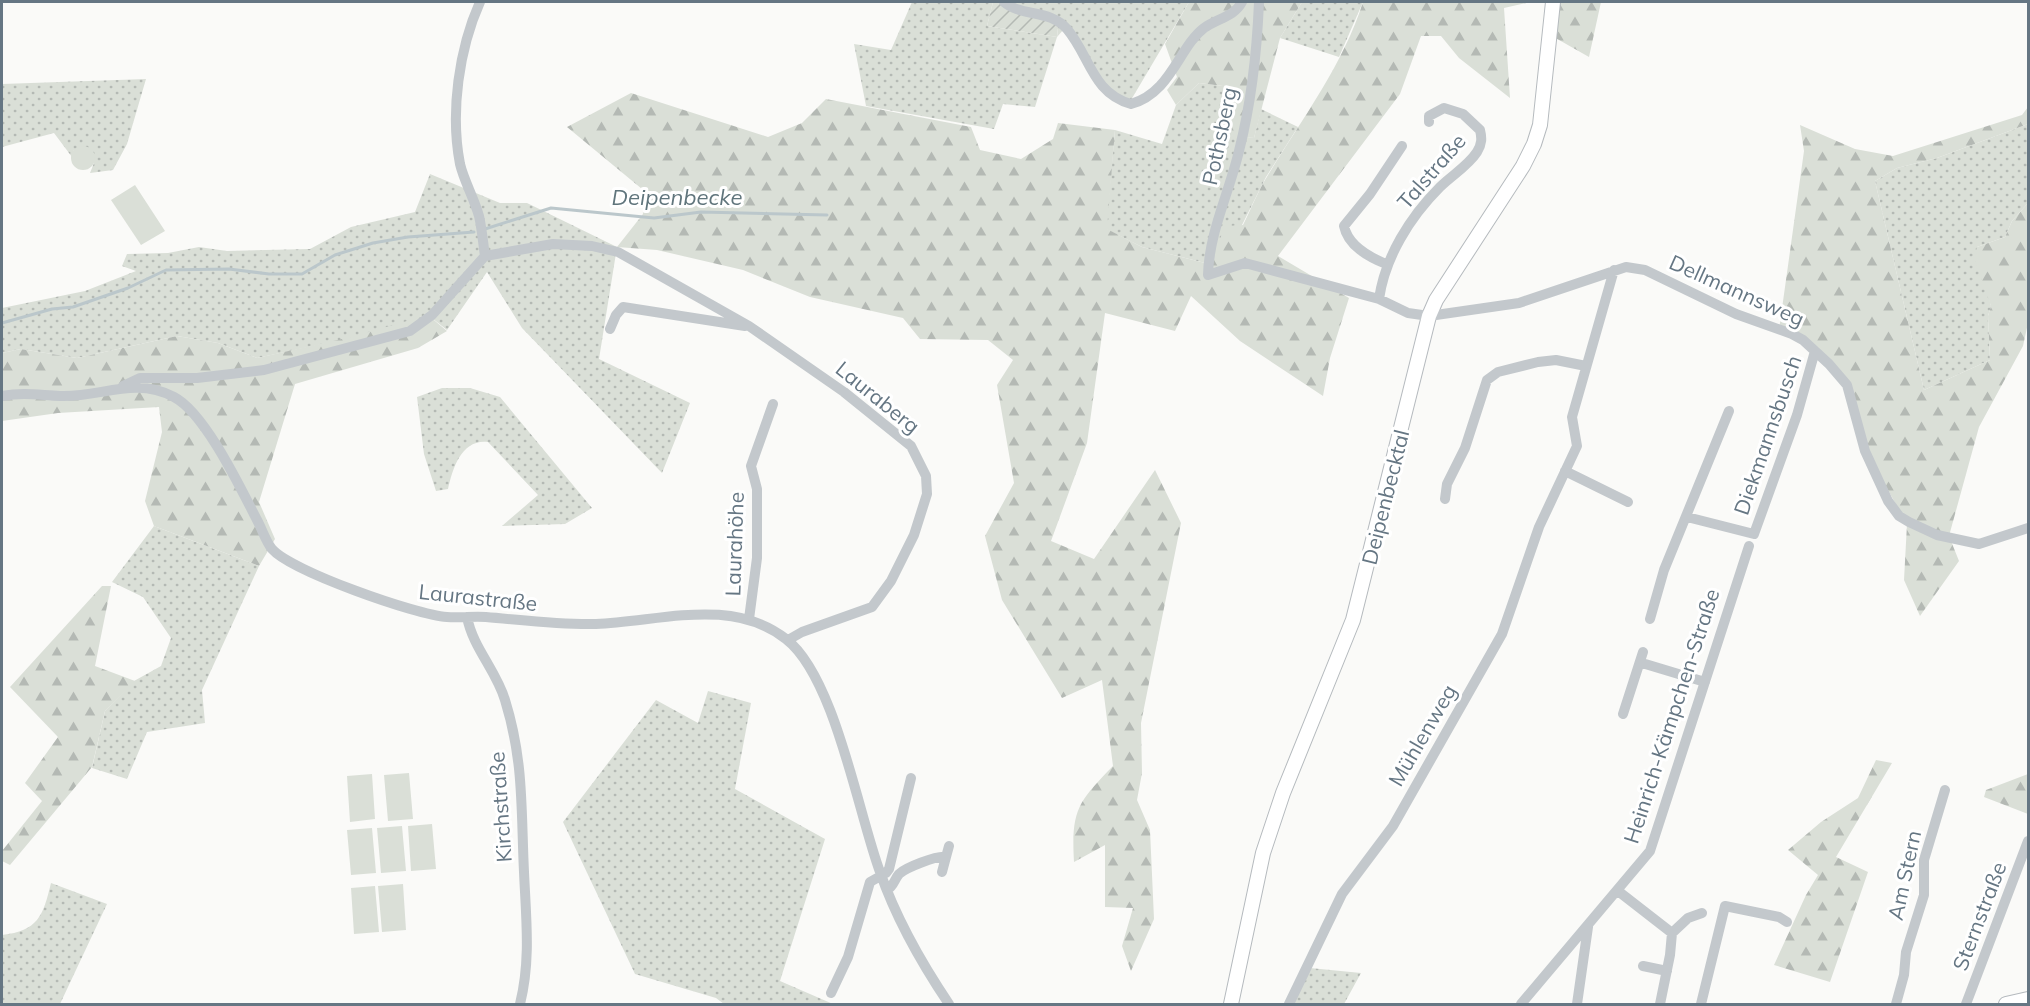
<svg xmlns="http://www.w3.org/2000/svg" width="2030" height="1006" font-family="Mulish,sans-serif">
	<defs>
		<pattern id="grass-dots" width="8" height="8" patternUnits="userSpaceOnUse" patternTransform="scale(1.5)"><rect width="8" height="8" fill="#dadfd7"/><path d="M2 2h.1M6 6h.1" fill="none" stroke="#b4b9b4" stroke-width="1.8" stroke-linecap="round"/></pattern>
		<pattern id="forest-firs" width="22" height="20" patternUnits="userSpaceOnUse" patternTransform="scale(1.5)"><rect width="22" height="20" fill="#dadfd7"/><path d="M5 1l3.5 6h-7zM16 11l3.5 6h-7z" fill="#b4b9b4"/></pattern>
		<pattern id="garden-furrows" width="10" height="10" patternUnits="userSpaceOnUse" patternTransform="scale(1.5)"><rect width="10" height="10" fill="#dadfd7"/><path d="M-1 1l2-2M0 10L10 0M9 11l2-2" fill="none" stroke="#b4b9b4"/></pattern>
	</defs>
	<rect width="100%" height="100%" fill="#fafaf8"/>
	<path fill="url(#grass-dots)" d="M912,2H993L987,26L1057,37L1058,29L1000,2H1189L1131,100L1112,93L1064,29L1057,37L1035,107L1003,104L994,129L866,106L854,44L891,50Z
		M1302,2H1363L1339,57L1280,38Z
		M146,79L127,144L113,170L90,173L94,163L74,150L72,157L54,133L2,147V84Z
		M1199,83L1223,86L1227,109L1224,134L1254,138L1261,109L1298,127L1266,177L1242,225L1205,263L1142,247L1106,229L1115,130L1162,144L1176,105Z
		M2028,124V203L2012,221L2005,237L1977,247L1991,306L1988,316L1990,360L1924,390L1875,181L1897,168L1937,158Z
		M430,174L500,203H527L617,247L599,359L690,403L662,473L522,328L487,272L447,330L428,315L417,324L257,358L218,343L177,336L77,358L21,349L2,353V308L85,291L136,271L122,266L127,254L168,253L199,247L227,251L310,249L351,227L415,212Z
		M442,388H470L500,397L592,508L565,524L502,526L538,495L488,442C462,439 453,467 448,489L436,491L424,454L417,397Z
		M154,526L259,566L202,690L205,723L147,732L127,779L92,768L105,711L134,681L161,666L171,638L143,597L112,582Z
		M708,691L751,703L735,789L825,839L780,981L833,1004H724L716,998L635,974L563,822L656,700L698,723Z
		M51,883L107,904L60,1004H2V935C38,931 43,916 51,883Z
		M1310,968L1361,973L1344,1004H1293Z"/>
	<path fill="url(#forest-firs)" d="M1189,2H1302L1280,38L1254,138L1224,135L1227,109L1223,86L1199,83L1176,105L1167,90L1177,77L1165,44Z
		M1363,2H1531L1504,8L1510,98L1459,58L1441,36H1421L1400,94L1278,256L1349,298L1330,358L1323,396L1240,341L1191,296L1175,331L1105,313L1087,443L1051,541L1094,559L1155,470L1181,523L1141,723L1142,773L1137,800L1150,830L1154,919L1131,971L1122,946L1133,908L1105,907V845L1074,862C1071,810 1078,802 1113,766L1102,680L1062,698L1002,600L985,536L1014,483L997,385L1013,360L988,340L920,339L903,318L810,297L743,270L657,250L617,247L643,214L642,189L567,127L631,93L768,137L802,123L826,99L971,127L980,150L1021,159L1053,139L1058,123L1115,130L1107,229L1142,247L1205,263L1209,261L1226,226L1243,225C1251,209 1258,191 1268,175C1302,119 1343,65 1363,2Z
		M1556,2H1601L1589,57L1552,36Z
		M2028,107V124L1937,158L1897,168L1875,181L1924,390L1990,360L1988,316L1991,306L1974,258L1977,247L2005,237L2012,221L2028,203V323L2023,346L1979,427L1949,536L1959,561L1920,616L1904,580L1907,524L1866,451L1851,397L1830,363L1779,330L1804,151L1800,125L1855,149L1893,156L2022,115Z
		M428,315L447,331L418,348L295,384L259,502L275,539L259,566L154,526L145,501L162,432L159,407L58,413L2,421V353L21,349L77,358L177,336L218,343L257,358L351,337Z
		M102,586H111L95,666L135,681L105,711L92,767L10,865L2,861V851L42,801L25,783L58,737L10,687Z
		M1876,760L1892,763L1836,857L1868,872L1830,982L1774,965L1806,895L1818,875L1788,850L1821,822L1858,798Z
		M2028,774V814L1984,797L1986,790Z"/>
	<path fill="url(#garden-furrows)" d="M993,2H1000L1052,20L1058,28L1057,37L987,26Z"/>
	<path fill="#dadfd7" d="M71 158a12 12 0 1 1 24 0a12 12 0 1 1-24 0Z
		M135,185L165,231L141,245L111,200Z
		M409,773L413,819L388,821L384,775Z
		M372,774L375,819L350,822L347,776Z
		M432,824L436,869L411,871L408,826Z
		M402,826L406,871L381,873L377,828Z
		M372,828L376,873L351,875L347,830Z
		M403,884L406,930L382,932L378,886Z
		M375,886L379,932L354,934L351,888Z"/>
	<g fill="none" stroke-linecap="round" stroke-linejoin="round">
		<path stroke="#bbc7cb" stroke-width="3" d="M485,229L551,208L654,218L701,212L827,215
			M2,323L52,309L73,307L128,288L166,270L229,269L269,274H302L335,255L373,243L408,237L474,232"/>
		<defs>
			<path id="major" d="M1231,1004L1263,853L1283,793L1353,620L1429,316L1436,300L1523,166L1534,144L1540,125L1553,2
				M2006,1004L2028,999"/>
		</defs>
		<use href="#major" stroke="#b5babe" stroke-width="16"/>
		<path stroke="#c3c8cc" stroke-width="10" d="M480,2C459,49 450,112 460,164C464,181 474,198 479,216C482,229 483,243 485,256
			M1004,2C1021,17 1050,9 1067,29C1090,56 1092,93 1131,104C1171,93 1179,47 1204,28C1218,18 1234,17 1242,2
			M1259,2C1257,51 1251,104 1239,151C1229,193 1209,233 1208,275L1245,263L1379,299L1408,313L1429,316L1519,303L1626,267L1645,270L1736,314L1792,334L1803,340L1829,364L1847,385L1865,451L1888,501L1899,516L1909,522L1937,535L1979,544L2028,528
			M485,256L553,244L592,246L618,252L749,326L844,392L911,446L926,476L927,494L914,535L891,581L872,607L802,632L788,640
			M1386,264C1369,257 1348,246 1344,226L1370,194L1402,146
			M1379,299C1385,257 1410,217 1440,187C1452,175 1468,166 1477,152C1482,144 1482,138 1480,130L1463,114L1444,108L1429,116V122
			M610,329L616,315L623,307L745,326
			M123,386L140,378H197L264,370L410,331L432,315L485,256
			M2,396C24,392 38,395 60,396C100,398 134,376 174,397C205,413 241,489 257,520C262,529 266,542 272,549C291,571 416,615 447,617C460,618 473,616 486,617C523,620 559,625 596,624C659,622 731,596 786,639C835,677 858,813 880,872C896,918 922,964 949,1004
			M1565,471L1628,502
			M1445,499L1447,484L1465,448L1487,380L1498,372L1538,362L1556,360L1586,366
			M1687,517L1754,534L1797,415L1815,351
			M467,617C473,648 496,670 505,700C524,761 521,810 524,872C526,918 531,960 520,1004
			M749,619L757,558V489L751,466L773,404
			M1650,619L1664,570L1729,411
			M1642,663L1705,682
			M1623,714L1643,652
			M942,872L946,857
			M887,890C894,886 894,880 899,874C905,868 937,855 946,857L949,846
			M1618,891L1672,933L1670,955L1660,1004
			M1672,933L1688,918L1702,913
			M1643,966L1667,971
			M831,993L848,957L870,882L886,873L889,869L911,778
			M1289,1004L1342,894L1393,826L1502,634L1539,527L1577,446L1572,417L1614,270
			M1521,1004L1650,851L1749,546
			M1577,1004L1588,927
			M1701,1004L1725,906L1779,917L1787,922
			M1896,1004L1904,975L1906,952L1924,895V860L1945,790
			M1966,1004L2028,841"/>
		<use href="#major" stroke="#fff" stroke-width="14"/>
	</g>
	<g text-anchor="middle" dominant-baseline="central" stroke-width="6" stroke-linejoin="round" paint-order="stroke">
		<g font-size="21" fill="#657683" stroke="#fff">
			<text transform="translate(1219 136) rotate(-78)">Pothsberg</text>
			<text transform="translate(1431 171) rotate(-49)">Talstraße</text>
			<text transform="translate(1737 290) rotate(24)">Dellmannsweg</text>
			<text transform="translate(878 397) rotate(39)">Lauraberg</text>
			<text transform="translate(1767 435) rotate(-71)">Diekmannsbusch</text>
			<text transform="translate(1385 497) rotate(-76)">Deipenbecktal</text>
			<text transform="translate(734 544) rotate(-88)">Laurahöhe</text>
			<text transform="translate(478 597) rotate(6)">Laurastraße</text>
			<text transform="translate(1671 716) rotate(-72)">Heinrich-Kämpchen-Straße</text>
			<text transform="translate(1422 735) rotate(-60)">Mühlenweg</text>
			<text transform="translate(500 807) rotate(-94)">Kirchstraße</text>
			<text transform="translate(1904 875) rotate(-78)">Am Stern</text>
			<text transform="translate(1979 916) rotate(-69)">Sternstraße</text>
		</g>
		<g font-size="22" font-style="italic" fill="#60757c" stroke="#fff">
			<text x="677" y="197">Deipenbecke</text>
		</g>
	</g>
	<rect width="2030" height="1006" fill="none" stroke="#657683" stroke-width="6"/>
</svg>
